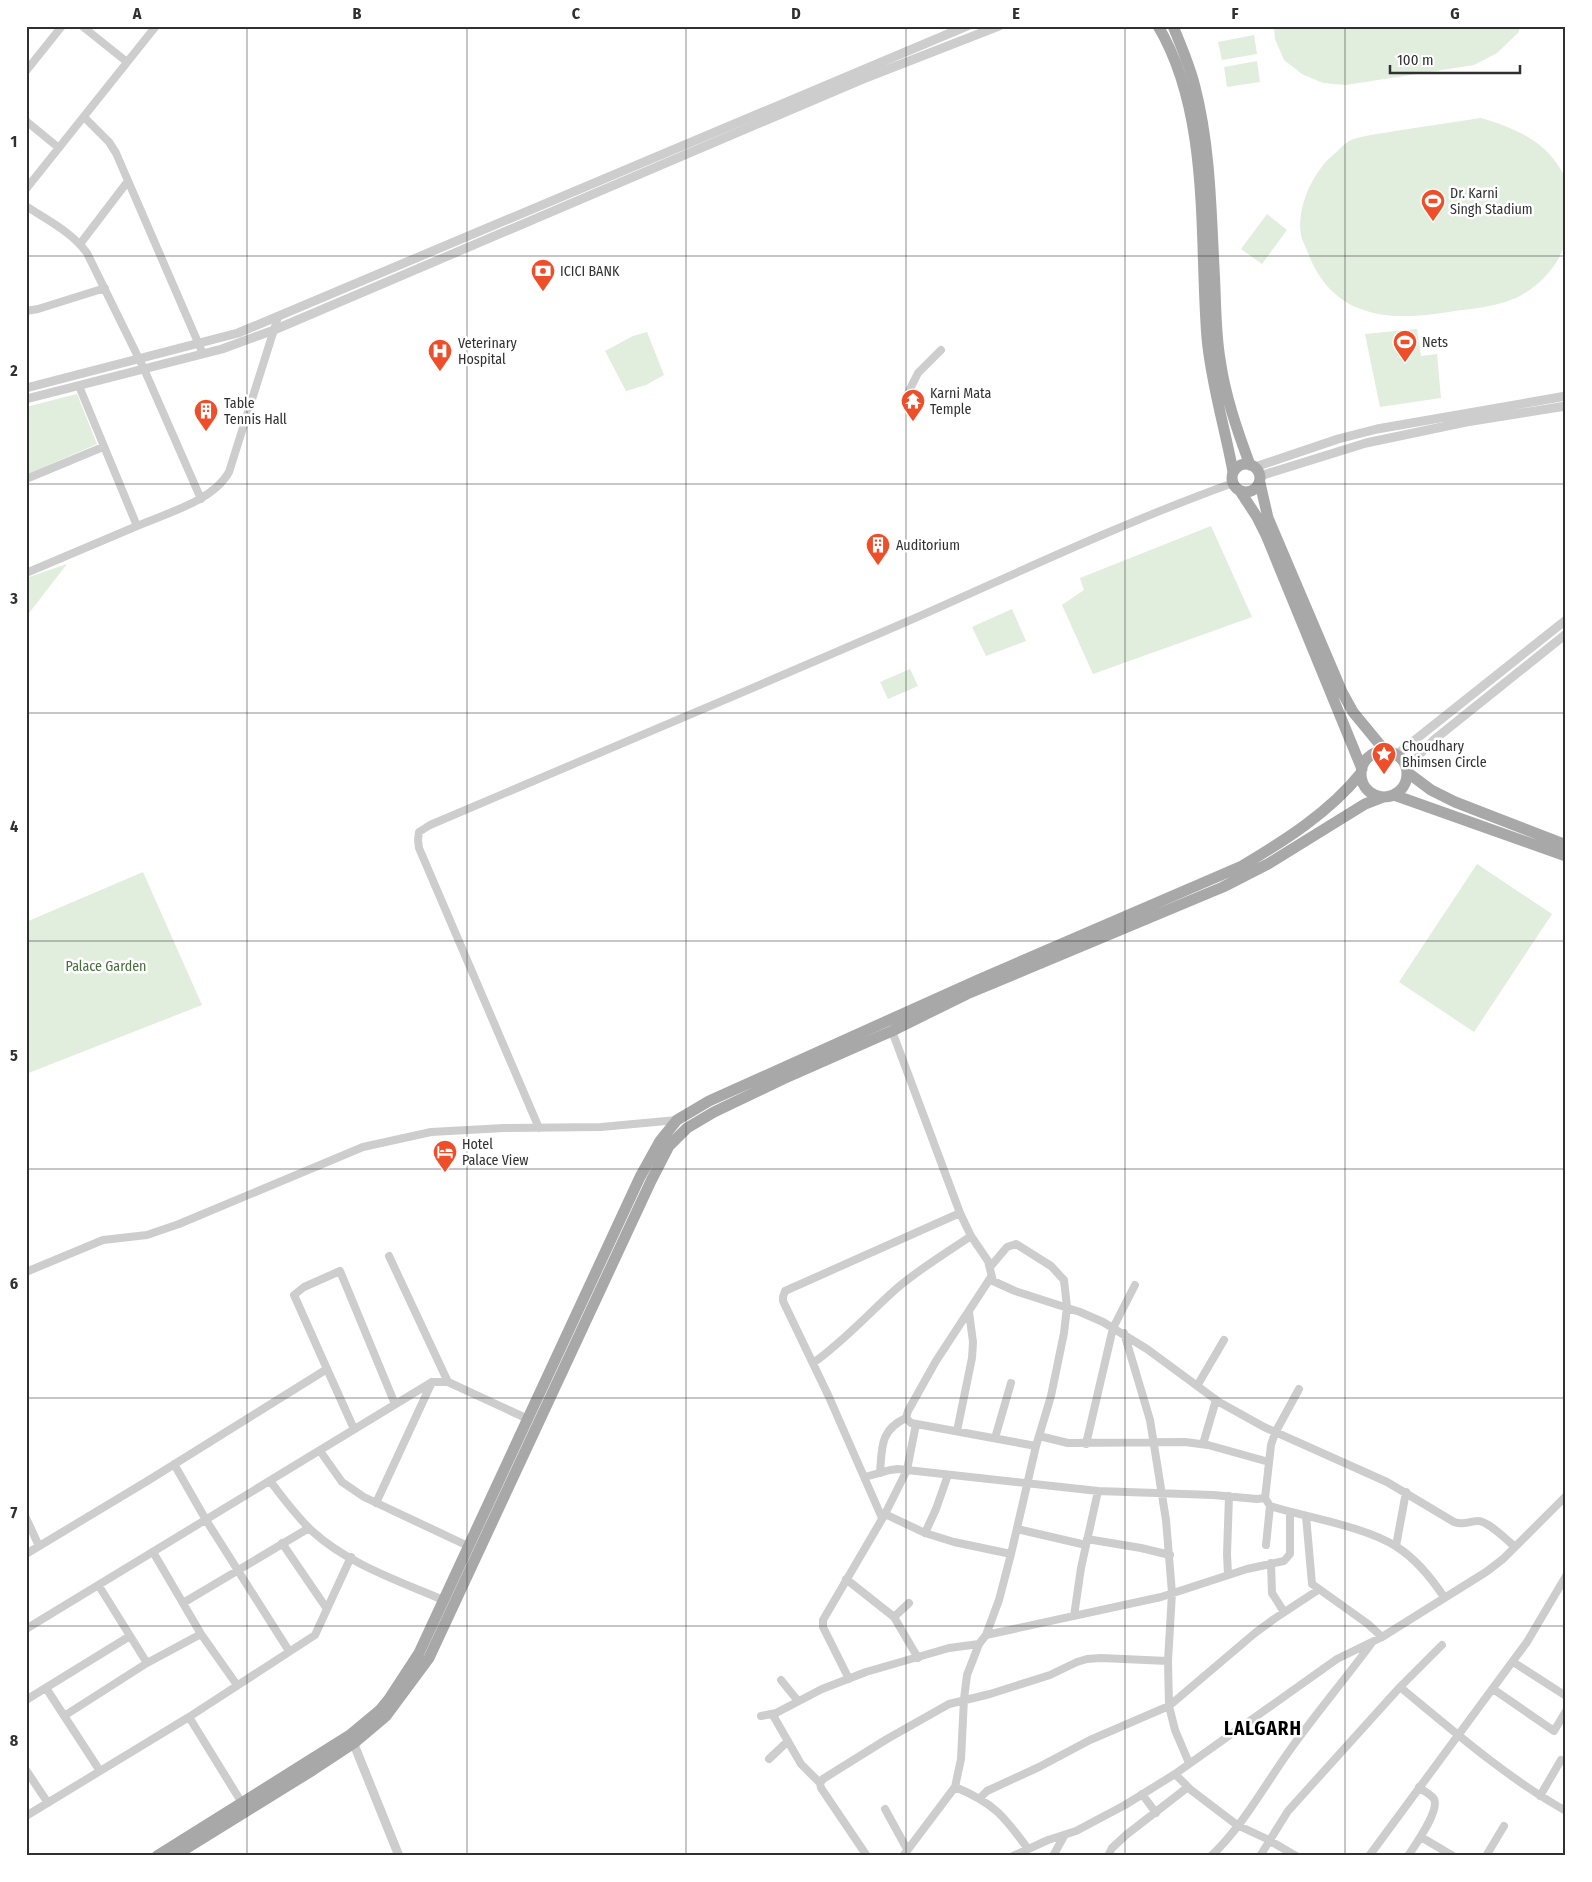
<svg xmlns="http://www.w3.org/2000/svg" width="1592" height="1882" font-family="'Fira Sans Condensed',sans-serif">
	<rect width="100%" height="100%" fill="#fff"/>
	<path fill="#e1eddd" d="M1274,26H1520L1519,32L1497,53L1474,65L1346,85L1323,83L1302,74L1284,60L1275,39Z
		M1254,35L1257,54L1222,60L1218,42Z
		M1257,61L1260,82L1227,87L1224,67Z
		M1481,118C1512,127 1544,140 1561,170C1567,179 1566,192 1566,203C1566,215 1567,229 1565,241C1561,262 1543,282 1525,293C1503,307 1473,308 1449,312C1416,317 1384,320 1353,306C1330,294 1317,276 1308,253C1306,247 1302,241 1301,235C1296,208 1313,172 1333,155C1339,150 1345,143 1351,140C1364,135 1381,134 1395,131C1424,127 1452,122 1481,118Z
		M1267,214L1287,230L1262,264L1241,249Z
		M1417,329L1421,356L1437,354L1441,398L1380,407L1365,334Z
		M647,332L664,375L646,385L626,391L605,351L633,336Z
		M77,394L97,444L26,475V407Z
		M1211,526L1252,617L1093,674L1062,605L1084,590L1080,578Z
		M67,564L26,617V578Z
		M1012,609L1026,641L986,656L972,627Z
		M910,669L918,686L888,699L880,682Z
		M1477,864L1552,914L1474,1032L1399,982Z
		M143,872L202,1005L26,1074V922Z"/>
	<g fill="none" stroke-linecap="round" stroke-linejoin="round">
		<path stroke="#cdcdcd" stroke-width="8" d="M82,26L127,62
			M26,71L62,26
			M85,118L109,142L116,153L203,354
			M26,121L59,148
			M26,189L156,26
			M26,206C47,220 72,232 87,253L144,369L201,499
			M80,244L128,181
			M26,311L38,309L105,288
			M907,395L918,373L941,350
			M26,479L103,447
			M137,526C167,513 213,501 229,472L278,317
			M26,573L137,526L79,386
			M892,1031L960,1213L971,1236L988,1261L993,1281L1015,1291L1080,1312L1103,1322L1147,1349L1219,1402L1264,1427L1387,1482L1454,1522C1465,1526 1468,1521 1478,1521C1488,1521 1507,1540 1515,1547
			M539,1128L419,848L418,840L419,832L430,825C589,756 748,691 906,622C1015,574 1122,523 1233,483
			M389,1256L448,1382
			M26,1272L103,1240L147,1235L179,1224L363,1147L431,1132L504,1128L601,1127L677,1120
			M991,1277L936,1361L908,1411L906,1418L911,1423L1036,1446
			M1124,1333L1150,1420L1166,1520L1172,1593L1168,1661L1169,1706L1175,1730L1189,1763
			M813,1363C843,1342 868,1314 896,1289C919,1269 946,1253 971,1236
			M327,1369L294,1295L304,1287L340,1271L395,1404
			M1197,1386L1224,1340
			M957,1431L972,1358L973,1342L969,1312
			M1039,1436L1068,1443L1185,1442L1208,1445L1269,1462
			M995,1438L1011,1383
			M1086,1444L1113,1328L1135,1285
			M1203,1444L1216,1400
			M320,1451L342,1482L364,1497L468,1546
			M174,1464L206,1520L289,1651
			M880,1473C882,1447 880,1430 906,1418
			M865,1477L890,1470L898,1469L1098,1491L1213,1495L1257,1499L1265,1498
			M270,1481C283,1498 296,1516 312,1531C348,1564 399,1581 443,1600
			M376,1503L432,1382
			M1270,1506C1306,1517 1367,1527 1397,1547C1416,1559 1432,1579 1444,1597
			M885,1514L925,1533L954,1542L1011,1554
			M1306,1516L1312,1584L1368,1624L1382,1637
			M26,1518L39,1546
			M882,1518L829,1397L783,1301V1297L785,1291L960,1213
			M1017,1529L1086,1545
			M925,1533L936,1509L948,1475
			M1087,1539L1141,1548L1170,1555
			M282,1543L327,1609
			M1266,1545L1270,1506L1265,1498L1271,1445L1275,1433L1299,1389
			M1396,1546L1406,1492
			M153,1552L201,1634
			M26,1554L149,1480L327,1369L354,1429
			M1271,1563L1272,1593L1284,1612
			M1228,1575L1227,1554L1229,1496
			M846,1579L894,1617
			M99,1586L147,1663
			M183,1603L309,1528
			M909,1603L894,1617L918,1658
			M1074,1616L1081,1568L1098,1491
			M26,1629L432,1382H448L528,1419
			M986,1635L1161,1597L1247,1569L1284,1561L1290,1554V1512
			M1513,1662L1566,1696
			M849,1679L823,1627V1620L885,1514L907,1470L916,1424
			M781,1680L798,1701
			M1400,1687C1452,1730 1507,1778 1566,1811
			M46,1688L100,1771
			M1493,1689L1554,1731L1566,1711
			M26,1700L130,1636
			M64,1716L147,1663L201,1634L237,1685
			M761,1716L776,1713
			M189,1717L242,1803
			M769,1759L788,1741
			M26,1770L48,1803
			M1175,1774L1191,1790L1237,1825L1267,1839L1296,1856
			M820,1783L801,1764L774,1717L776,1713L822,1689L866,1672L949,1648L979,1644
			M955,1787C994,1803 1004,1816 1028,1849
			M1142,1794L1156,1813
			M1540,1796L1561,1760
			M980,1798L987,1791L1039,1767L1090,1740L1169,1706L1255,1633L1274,1619L1318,1590
			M885,1809L907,1849
			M26,1816L189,1717L315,1635L351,1557
			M1421,1837L1453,1856
			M867,1856L821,1788L820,1783L823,1779L887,1739L949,1704L990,1694L1050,1675L1077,1662L1087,1659L1101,1658L1168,1661
			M903,1856L955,1787L961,1759L964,1699L967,1675L979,1644L986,1635L999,1600L1011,1554L1036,1446L1051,1396L1064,1333L1067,1307L1064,1280L1051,1266L1016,1244L1007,1247L991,1266
			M1013,1856L1048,1840L1076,1831L1125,1805L1175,1774L1337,1659L1382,1637L1486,1572L1503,1559L1566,1496
			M1053,1856L1064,1836
			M1108,1856L1112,1848L1126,1835L1188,1787
			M1211,1856C1241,1828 1262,1790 1285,1757C1312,1718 1343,1682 1371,1644
			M1260,1856L1288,1811L1400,1687L1442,1645
			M1369,1856L1527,1642L1566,1576
			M1408,1856C1415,1845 1440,1811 1434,1799C1431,1794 1423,1791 1419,1787
			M1486,1856L1504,1826"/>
		<path stroke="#cdcdcd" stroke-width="9" d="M26,388L238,333L967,26
			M26,399L222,349L274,330L863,79L999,26
			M1255,467L1338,439L1377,429L1566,396
			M1260,476L1366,443L1466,422L1566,406
			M1396,755L1566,620
			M1406,768L1435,739L1566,634
			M351,1737L399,1856"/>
		<path stroke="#a8a8a8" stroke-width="11" d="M1158,26C1211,115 1199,238 1207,338C1211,383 1225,428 1233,472
			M1173,26C1181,46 1190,66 1195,87C1210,145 1211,208 1214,268C1216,298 1215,329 1220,359C1225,395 1237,430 1250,465
			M1232 478a14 14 0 1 1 28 0a14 14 0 1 1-28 0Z
			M1260,483L1268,518L1342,692L1353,712L1386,752
			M1240,491L1257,517L1266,535L1362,769
			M1361 774a23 23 0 1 1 46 0a23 23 0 1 1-46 0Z
			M1407,772L1431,790L1455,802L1566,845
			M1394,795L1566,856
			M157,1856L350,1735L380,1710L389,1699L419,1653L640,1177L660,1141L677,1120L709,1101L978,980L1242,866C1284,841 1330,812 1361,773
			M174,1856L313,1770L354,1743L386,1716L429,1658L651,1181L669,1146L687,1128L714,1112L783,1079L892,1031L967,994L1223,887L1268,864L1365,804L1383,797"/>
	</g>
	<path fill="none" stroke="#303030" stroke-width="1" stroke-opacity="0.55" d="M247,26V1856M467,26V1856M686,26V1856M906,26V1856M1125,26V1856M1345,26V1856M26,256H1566M26,484H1566M26,713H1566M26,941H1566M26,1169H1566M26,1398H1566M26,1626H1566"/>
	<defs>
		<symbol id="stadium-pin" viewBox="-11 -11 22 30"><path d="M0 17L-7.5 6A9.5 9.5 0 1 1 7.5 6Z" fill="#ee4f2a" stroke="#fff"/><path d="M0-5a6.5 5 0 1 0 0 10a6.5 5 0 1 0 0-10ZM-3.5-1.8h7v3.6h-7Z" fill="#fff"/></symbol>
		<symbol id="bank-pin" viewBox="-11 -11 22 30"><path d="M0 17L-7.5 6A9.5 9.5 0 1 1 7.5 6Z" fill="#ee4f2a" stroke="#fff"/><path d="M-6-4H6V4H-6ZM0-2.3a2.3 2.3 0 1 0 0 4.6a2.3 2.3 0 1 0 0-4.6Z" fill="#fff"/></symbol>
		<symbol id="hospital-pin" viewBox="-11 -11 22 30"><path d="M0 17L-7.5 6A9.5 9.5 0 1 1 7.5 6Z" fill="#ee4f2a" stroke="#fff"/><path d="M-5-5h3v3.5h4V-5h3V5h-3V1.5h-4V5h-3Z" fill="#fff"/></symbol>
		<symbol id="temple-pin" viewBox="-11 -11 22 30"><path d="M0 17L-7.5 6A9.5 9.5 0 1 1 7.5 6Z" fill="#ee4f2a" stroke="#fff"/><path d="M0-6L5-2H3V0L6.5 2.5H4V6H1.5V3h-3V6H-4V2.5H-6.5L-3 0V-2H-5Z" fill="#fff"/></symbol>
		<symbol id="building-pin" viewBox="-11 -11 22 30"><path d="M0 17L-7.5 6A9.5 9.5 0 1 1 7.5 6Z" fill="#ee4f2a" stroke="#fff"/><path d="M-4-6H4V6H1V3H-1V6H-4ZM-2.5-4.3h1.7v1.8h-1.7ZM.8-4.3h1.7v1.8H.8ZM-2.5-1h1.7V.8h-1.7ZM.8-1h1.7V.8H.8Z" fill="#fff"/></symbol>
		<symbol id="sight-pin" viewBox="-11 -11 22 30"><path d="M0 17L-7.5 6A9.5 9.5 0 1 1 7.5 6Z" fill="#ee4f2a" stroke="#fff"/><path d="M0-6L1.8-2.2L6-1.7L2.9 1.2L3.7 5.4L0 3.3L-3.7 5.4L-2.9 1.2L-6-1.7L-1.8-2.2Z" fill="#fff"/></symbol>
		<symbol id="hotel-pin" viewBox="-11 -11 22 30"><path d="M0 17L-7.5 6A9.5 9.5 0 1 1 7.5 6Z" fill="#ee4f2a" stroke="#fff"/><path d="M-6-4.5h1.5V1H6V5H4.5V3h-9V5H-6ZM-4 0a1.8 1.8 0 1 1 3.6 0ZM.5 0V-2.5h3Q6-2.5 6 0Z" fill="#fff"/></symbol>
	</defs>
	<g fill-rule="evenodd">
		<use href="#stadium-pin" x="1419" y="187" width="28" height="38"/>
		<use href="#bank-pin" x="529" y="257" width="28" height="38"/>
		<use href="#stadium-pin" x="1391" y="328" width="28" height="38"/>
		<use href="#hospital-pin" x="426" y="337" width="28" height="38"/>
		<use href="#temple-pin" x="899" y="387" width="28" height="38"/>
		<use href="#building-pin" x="192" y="397" width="28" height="38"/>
		<use href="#building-pin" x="864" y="531" width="28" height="38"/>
		<use href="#sight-pin" x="1370" y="740" width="28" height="38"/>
		<use href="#hotel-pin" x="431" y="1138" width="28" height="38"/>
	</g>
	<g text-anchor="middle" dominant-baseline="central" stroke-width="5" stroke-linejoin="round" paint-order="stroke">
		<g font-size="14" fill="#303030" stroke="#fff" text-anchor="start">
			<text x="1450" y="193">Dr. Karni<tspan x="1450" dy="16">Singh Stadium</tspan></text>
			<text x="560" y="271">ICICI BANK</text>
			<text x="1422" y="342">Nets</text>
			<text x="458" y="343">Veterinary<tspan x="458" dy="16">Hospital</tspan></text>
			<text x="930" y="393">Karni Mata<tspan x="930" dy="16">Temple</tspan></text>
			<text x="224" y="403">Table<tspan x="224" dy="16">Tennis Hall</tspan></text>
			<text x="896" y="545">Auditorium</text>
			<text x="1402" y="746">Choudhary<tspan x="1402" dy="16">Bhimsen Circle</tspan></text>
			<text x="462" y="1144">Hotel<tspan x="462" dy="16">Palace View</tspan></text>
		</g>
		<g font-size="14" fill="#456e3a" stroke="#fff">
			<text x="106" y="966">Palace Garden</text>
		</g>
		<g font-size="19" font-weight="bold" letter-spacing="1" fill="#000" stroke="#fff">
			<text x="1263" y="1728">LALGARH</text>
		</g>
	</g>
	<rect width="1592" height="1882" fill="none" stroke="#ffffff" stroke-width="55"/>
	<path d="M1390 65v8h130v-8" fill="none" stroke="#303030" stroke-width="2.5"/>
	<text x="1397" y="65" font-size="15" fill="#303030" stroke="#ffffff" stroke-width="4" paint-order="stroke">100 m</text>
	<rect x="28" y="28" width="1536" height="1826" fill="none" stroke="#303030" stroke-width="2"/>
	<g font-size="16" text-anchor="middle" font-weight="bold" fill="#303030">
		<text x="137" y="19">A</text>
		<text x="357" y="19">B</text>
		<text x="576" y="19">C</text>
		<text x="796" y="19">D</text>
		<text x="1016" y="19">E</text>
		<text x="1235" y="19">F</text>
		<text x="1455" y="19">G</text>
		<text x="14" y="147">1</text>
		<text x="14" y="376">2</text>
		<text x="14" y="604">3</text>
		<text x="14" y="832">4</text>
		<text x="14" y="1061">5</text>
		<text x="14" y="1289">6</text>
		<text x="14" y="1518">7</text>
		<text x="14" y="1746">8</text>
	</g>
</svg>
